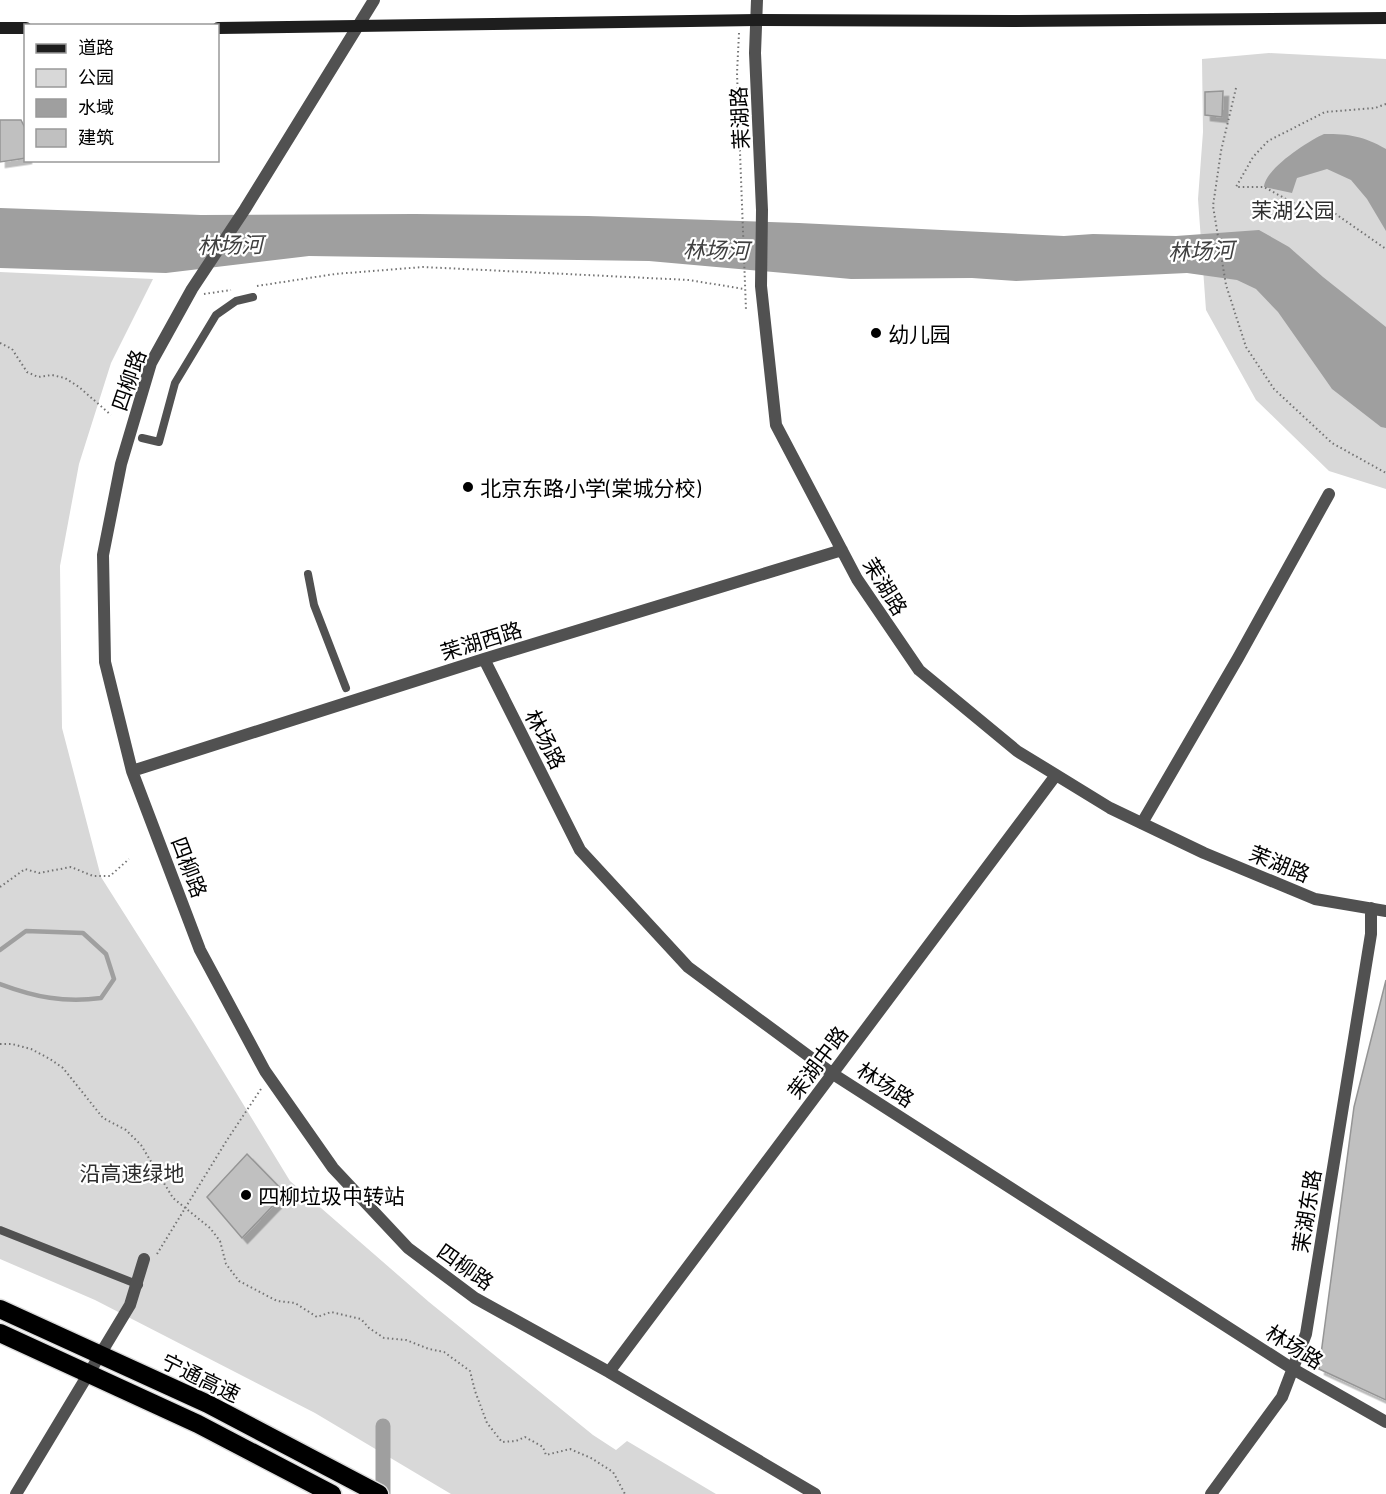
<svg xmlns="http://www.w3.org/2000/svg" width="1386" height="1494" font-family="Barlow,'Noto Sans SC',sans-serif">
	<defs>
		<filter id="shadow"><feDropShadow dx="5.5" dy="5.5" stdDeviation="0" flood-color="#0004"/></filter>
	</defs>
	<rect width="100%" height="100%" fill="#fff"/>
	<path fill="#d8d8d8" d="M1269,53L1386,59V489L1329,471L1256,400L1206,310L1198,199L1203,132L1202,59Z
		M0,272L153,279L111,363L79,464L60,566L62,728L101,877L193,1022L290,1181L429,1302L593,1435L616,1450L627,1441L716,1494H451L315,1413L95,1300L0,1259Z"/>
	<path fill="#9f9f9f" d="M1324,134C1350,134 1363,136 1386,149V231L1367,199L1351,180L1327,169L1297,178L1292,193L1264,187C1265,169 1308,141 1324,134Z
		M0,208L201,215L415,214L588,216L799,223L1064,236L1093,234L1176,236L1259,230L1289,247L1323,277L1386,327V428L1381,427L1332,389L1278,312L1256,289L1237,280L1187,273L1016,281L972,278L851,279L649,261L309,256L166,273L0,268Z"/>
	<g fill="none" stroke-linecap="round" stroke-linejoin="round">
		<path stroke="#9f9f9f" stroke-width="4.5" d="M0,950L26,931L83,933L106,954L114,979L101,998C64,1003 35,997 0,984"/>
		<path stroke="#9f9f9f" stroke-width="15" d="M383,1494V1426"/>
	</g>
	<path fill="#c0c0c0" stroke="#959595" stroke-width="1.5" filter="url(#shadow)" d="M1223,91L1222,117L1205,115V92Z
		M0,120H21L26,130V158L0,162Z
		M1386,980V1400L1319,1369L1354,1107Z
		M247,1154L285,1193L242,1238L207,1197Z"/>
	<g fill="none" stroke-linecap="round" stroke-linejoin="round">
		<defs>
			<path id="motorway" d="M0,1309L208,1404L379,1494
				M0,1333L198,1424L332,1494"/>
		</defs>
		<use href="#motorway" stroke="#dbdbdb" stroke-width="21"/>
		<path stroke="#737373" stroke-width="2" stroke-dasharray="1.5 3" stroke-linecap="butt" d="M739,33L737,73L746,310
			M1236,88L1221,151L1213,206L1226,285L1246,347L1274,389L1332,443L1386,473
			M1386,104L1375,108L1325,112L1268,141L1253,157L1236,187H1264L1299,206L1327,208L1386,249
			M257,286L335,274L423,267L689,280L744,289
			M204,294L231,290
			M0,343L12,349L27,372L38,377L52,375L65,378L79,387L111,415
			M0,887L25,869L39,873L71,867L93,876H110L129,859
			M0,1044H12L31,1049L50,1059L63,1068L103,1118L126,1130L141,1145L173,1198L210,1228L220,1241L226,1264L239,1281L277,1301L295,1303L317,1317L331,1312L361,1319L369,1328L384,1338L406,1340L429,1349L444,1352L470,1371L475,1391L487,1423L502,1442L516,1441L525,1437L543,1447L546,1455L570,1449L591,1458L613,1472L625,1494
			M157,1254L227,1140L261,1089"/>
		<path stroke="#515151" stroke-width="8" d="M142,438L159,442L175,383L216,315L236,301L253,297
			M308,574L314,605L346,688
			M0,1230L139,1285"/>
		<path stroke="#515151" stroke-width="12" d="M1142,823L1238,658L1329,494
			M16,1494L130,1305L144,1259"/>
		<path stroke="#515151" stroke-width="12" d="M374,0L245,209L192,289L151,363L121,464L103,555L105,662L132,771L200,950L265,1071L333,1168L408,1248L475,1298L609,1372L815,1494
			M757,0L755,53L762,210L761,286L776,425L857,579L919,670L1017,751L1110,808L1204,853L1315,899L1386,911
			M484,659L580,850L688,967L833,1074L1293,1369L1386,1422
			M132,771L484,659L842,550
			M609,1372L1056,775
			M1211,1494L1282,1397L1306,1334L1371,934V908"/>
		<path stroke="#1e1e1e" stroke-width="12" d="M0,28H26
			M218,28L756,20L1013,21L1386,18"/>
		<use href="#motorway" stroke="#000" stroke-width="18"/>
	</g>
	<g fill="#000" stroke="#fff" stroke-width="2">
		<circle cx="876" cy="333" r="6"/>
		<circle cx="468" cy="487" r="6"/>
		<circle cx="246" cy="1195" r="6"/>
	</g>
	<g text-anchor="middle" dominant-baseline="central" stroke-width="4.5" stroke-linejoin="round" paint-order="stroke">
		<g font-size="21" fill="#000" stroke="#fff">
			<text transform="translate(739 118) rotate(-93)">茉湖路</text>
			<text transform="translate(128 380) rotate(-71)">四柳路</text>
			<text transform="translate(886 586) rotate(58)">茉湖路</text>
			<text transform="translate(481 640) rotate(-17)">茉湖西路</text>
			<text transform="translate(546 739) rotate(63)">林场路</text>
			<text transform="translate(1280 863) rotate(22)">茉湖路</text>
			<text transform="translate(190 867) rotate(69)">四柳路</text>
			<text transform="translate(817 1062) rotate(-53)">茉湖中路</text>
			<text transform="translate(886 1084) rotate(33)">林场路</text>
			<text transform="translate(1306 1211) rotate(-81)">茉湖东路</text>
			<text transform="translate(466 1266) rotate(35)">四柳路</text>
			<text transform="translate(1295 1346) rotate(32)">林场路</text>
			<text transform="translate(201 1377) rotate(26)">宁通高速</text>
		</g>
		<g font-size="21" fill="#2f2f2f" stroke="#fff">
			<text x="1293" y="209">茉湖公园</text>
			<text x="132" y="1172">沿高速绿地</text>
		</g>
		<g font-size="21" fill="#000" stroke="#fff" text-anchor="start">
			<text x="888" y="333">幼儿园</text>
			<text x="480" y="487">北京东路小学(棠城分校)</text>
			<text x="258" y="1195">四柳垃圾中转站</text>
		</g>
		<g font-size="22" font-style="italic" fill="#404040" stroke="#fff">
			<text transform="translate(230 244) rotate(-1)">林场河</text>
			<text transform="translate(716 249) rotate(1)">林场河</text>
			<text transform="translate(1201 250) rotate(-2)">林场河</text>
		</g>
	</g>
	<rect x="24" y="24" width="195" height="138" fill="#ffffff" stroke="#999999" stroke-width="1.5"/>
	<rect x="36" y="44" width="30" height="9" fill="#1e1e1e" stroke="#999999" stroke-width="1.5"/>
	<text x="78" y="54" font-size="18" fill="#000000">道路</text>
	<rect x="36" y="69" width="30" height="18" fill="#d8d8d8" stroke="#999999" stroke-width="1.5"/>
	<text x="78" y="84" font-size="18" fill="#000000">公园</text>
	<rect x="36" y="99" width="30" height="18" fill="#9f9f9f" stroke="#999999" stroke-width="1.5"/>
	<text x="78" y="114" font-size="18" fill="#000000">水域</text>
	<rect x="36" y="129" width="30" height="18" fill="#c0c0c0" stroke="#999999" stroke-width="1.5"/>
	<text x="78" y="144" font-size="18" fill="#000000">建筑</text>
</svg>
